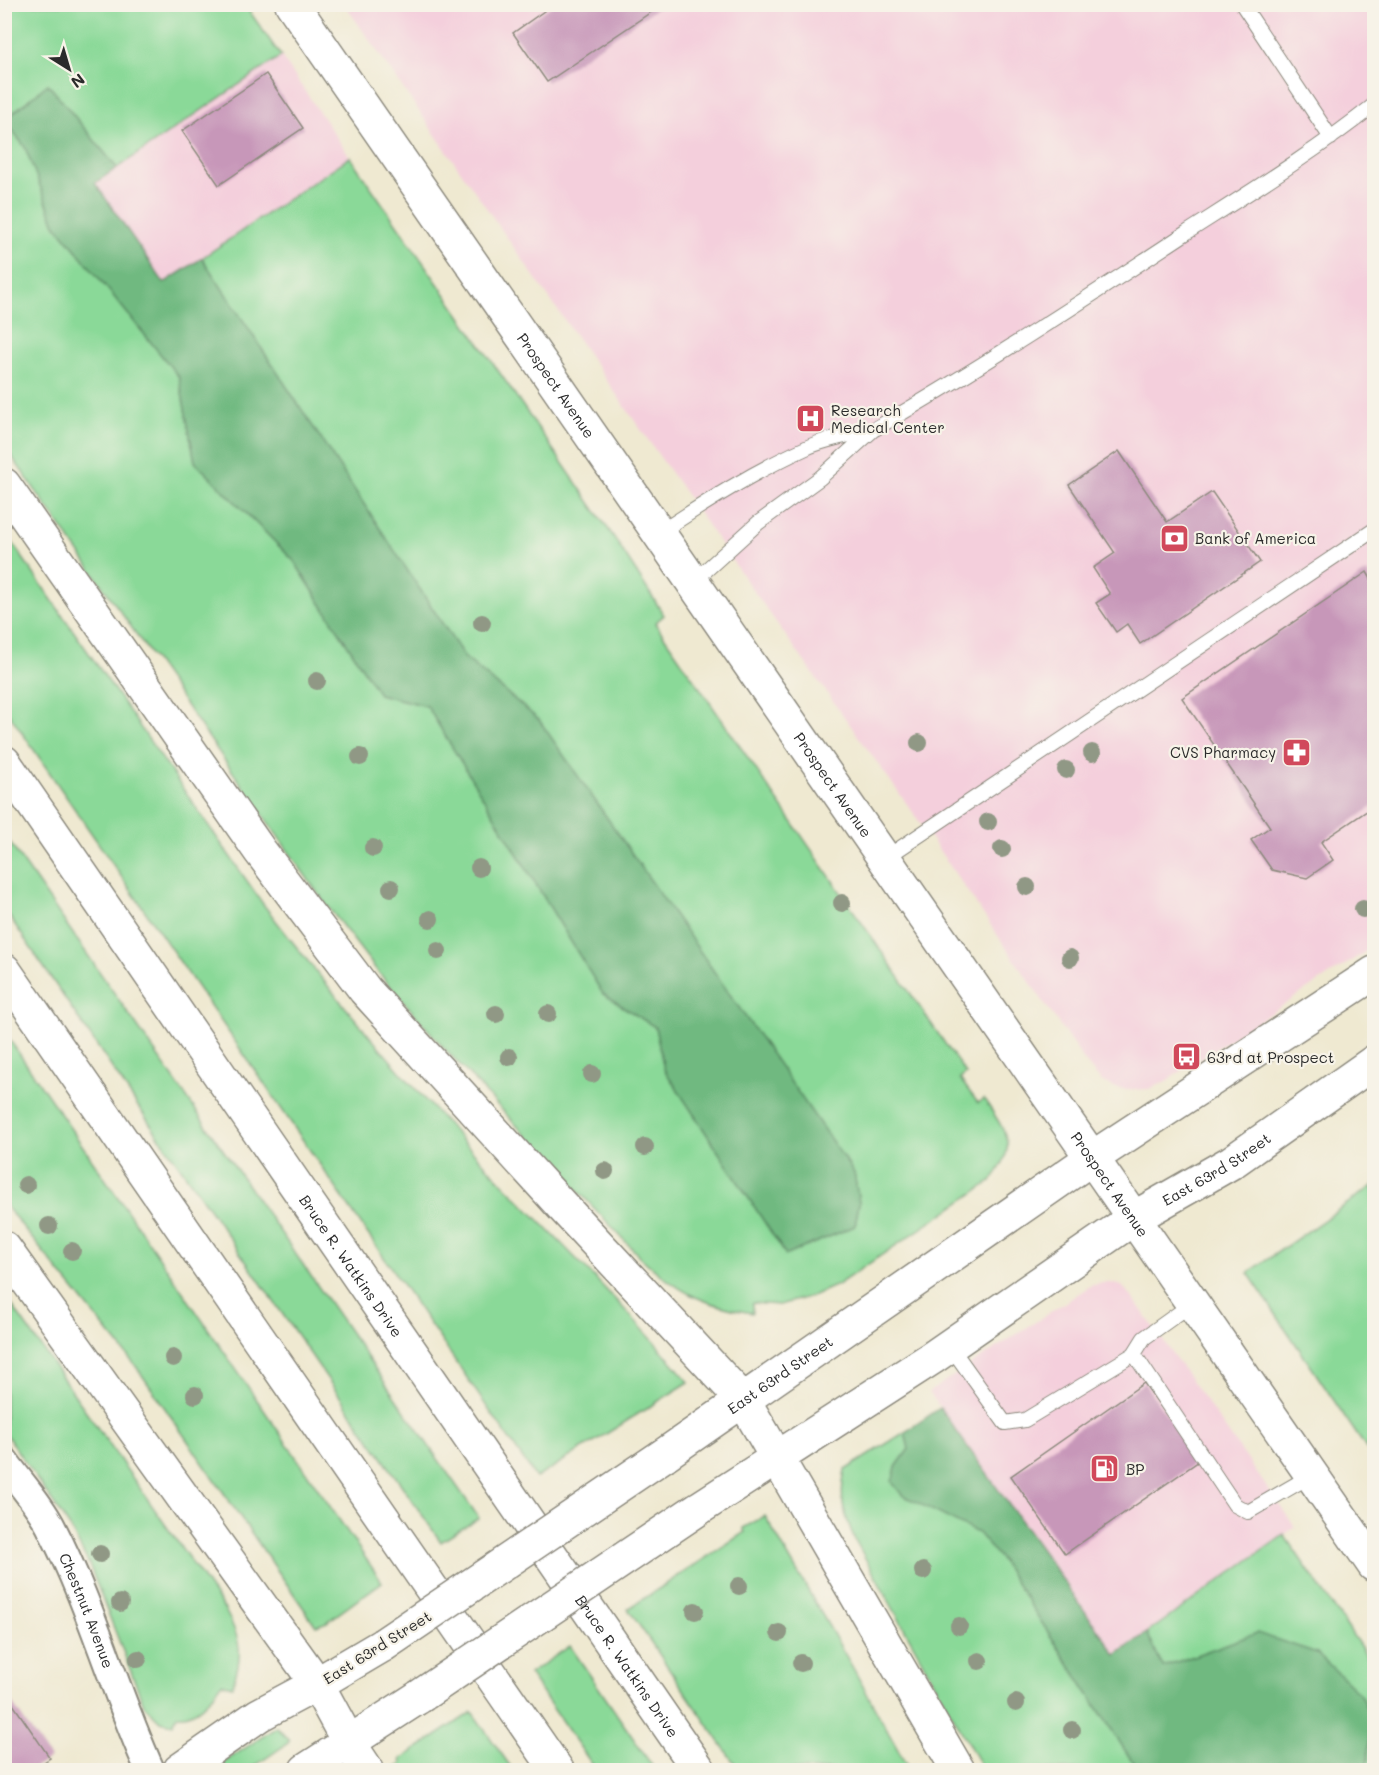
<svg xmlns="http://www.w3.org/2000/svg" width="1379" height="1775" font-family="Mali,sans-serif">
	<rect width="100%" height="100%" fill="#f7f3e8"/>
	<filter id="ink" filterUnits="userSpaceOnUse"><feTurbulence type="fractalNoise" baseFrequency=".0167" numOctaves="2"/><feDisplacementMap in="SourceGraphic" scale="12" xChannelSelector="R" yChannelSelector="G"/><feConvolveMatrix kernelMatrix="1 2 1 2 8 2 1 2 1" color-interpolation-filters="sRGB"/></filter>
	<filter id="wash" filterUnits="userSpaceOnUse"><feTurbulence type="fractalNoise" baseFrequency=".008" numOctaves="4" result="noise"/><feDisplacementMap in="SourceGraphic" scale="24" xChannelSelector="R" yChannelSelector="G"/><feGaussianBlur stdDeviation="1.35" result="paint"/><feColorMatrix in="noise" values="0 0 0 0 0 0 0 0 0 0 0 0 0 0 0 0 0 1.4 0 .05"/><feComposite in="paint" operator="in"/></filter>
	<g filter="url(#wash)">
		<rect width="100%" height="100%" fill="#efe9d1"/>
		<path fill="#f4cfdc" d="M345,5H1374V946L1163,1083L1149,1089L1128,1090L1113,1087L1101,1081L1085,1062L912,811L745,579Z
			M281,56L350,157L164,284L95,183Z
			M1102,1283H1113L1122,1286L1133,1298L1295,1527L1116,1656L929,1392L1090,1286Z"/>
		<path fill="#8ad998" stroke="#5a8262" stroke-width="1.5" d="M5,5H245L281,56L117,168L48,84L5,119Z
			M4,120L25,147L55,224L179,377L195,462L294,561L379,694L427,706L603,994L655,1027L664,1069L786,1255L855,1226L859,1203L854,1173L539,720L465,658L202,258L350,157L613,536L664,615L655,623L966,1074L960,1079L978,1103L984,1099C1006,1133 1020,1146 990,1182L837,1285L812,1296L779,1305L752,1303V1313C701,1304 678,1292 640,1257L443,1047L378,972L319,895L5,447Z
			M4,531L263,904C326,986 392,1065 462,1140C537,1221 618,1297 689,1382L536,1478L5,708Z
			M5,836L479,1518L441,1542L135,1102L5,910Z
			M5,1033L382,1582L327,1622L316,1626L135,1365L5,1205Z
			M1374,1185V1460L1248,1273Z
			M4,1294L225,1610C241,1639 244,1655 232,1686L222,1683C212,1696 197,1718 177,1715L173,1724L160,1721L144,1705L89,1564L69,1526L5,1433Z
			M905,1432L909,1449L896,1467L893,1482L902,1495L978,1533L1001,1560L1138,1770H983L854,1538C843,1510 839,1499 845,1470Z
			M765,1516L853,1668L909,1770H739L628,1609L745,1532L743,1528Z
			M1284,1535L1374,1666V1770H1367L1371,1717L1359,1693L1257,1633L1163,1667L1147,1633Z
			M570,1646L655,1770H596L529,1674Z
			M472,1712L513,1770H393L402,1764L401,1759Z
			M277,1727L289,1741L288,1743L249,1770H212Z"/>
		<path fill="#6fb980" stroke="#4d7256" stroke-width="1.5" d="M48,84L117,168L95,183L164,283L202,258L465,658L539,720L854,1173L859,1203L855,1226L786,1255L664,1069L655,1027L603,994L427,706L379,694L294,561L195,462L179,377L55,224L25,147L5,120Z
			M940,1408L1116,1655L1147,1633L1163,1667L1257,1633L1317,1653L1359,1693L1371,1717L1367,1770H1138L1001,1560L978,1533L902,1495L892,1482L896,1467L909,1449L905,1432Z"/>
		<g id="blocks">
			<path fill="#c797b9" d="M554,4H663L547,82L513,33Z
				M266,74L303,128L219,185L182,131Z
				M1119,451L1167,522L1212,492L1260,562L1140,644L1127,624L1116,632L1096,603L1110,594L1093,568L1115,553L1069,485Z
				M1367,572L1374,584V806L1321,842L1333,860L1307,878L1272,870L1251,840L1270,827L1182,698Z
				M1144,1383L1199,1461L1065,1554L1011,1476Z
				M8,1697L50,1758L32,1770H4V1699Z"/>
		</g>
	</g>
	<g filter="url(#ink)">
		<use href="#blocks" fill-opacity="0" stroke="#8d8a7e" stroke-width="1.5"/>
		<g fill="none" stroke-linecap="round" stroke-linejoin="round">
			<defs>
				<path id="service" d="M1242,4L1331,138
					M873,430C980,368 1083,301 1186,233C1250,192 1315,152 1374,105
					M659,533C706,502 755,471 806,448C827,438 851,435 873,430L820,478L758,523L693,582
					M884,859L1374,530
					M1193,1303L1144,1338L1134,1354L1235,1505L1248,1512L1312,1475
					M950,1346L1005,1423L1025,1420L1134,1354"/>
				<g id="minor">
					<path id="s1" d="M4,1461C19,1482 38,1502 50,1525C91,1604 114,1690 150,1770"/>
				</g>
				<g id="secondary">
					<path id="s2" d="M292,4L1374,1565"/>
					<path id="s3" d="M664,1455L1092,1158L1374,973"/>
					<path id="s4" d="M698,1509L932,1358L1134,1218L1232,1162L1374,1062"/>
					<path d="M180,1770L259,1715L317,1684L383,1645"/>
					<path d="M306,1770L419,1697"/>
				</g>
				<g id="trunk">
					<path d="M4,485L260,851L365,990L562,1206L744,1401L958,1770"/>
					<path id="s5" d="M4,762L699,1770"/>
					<path d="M4,970L557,1770"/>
					<path d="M4,1248L317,1684L349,1743L367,1770"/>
				</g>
			</defs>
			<use href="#service" stroke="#8d8a7e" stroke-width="16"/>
			<use href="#minor" stroke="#8d8a7e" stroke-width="32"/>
			<use href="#secondary" stroke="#8d8a7e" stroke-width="36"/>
			<use href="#trunk" stroke="#8d8a7e" stroke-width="36"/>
			<use href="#service" stroke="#fff" stroke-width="14"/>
			<use href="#minor" stroke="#fff" stroke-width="28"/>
			<use href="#secondary" stroke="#fff" stroke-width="33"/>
			<use href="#trunk" stroke="#fff" stroke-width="33"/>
			<defs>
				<path id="secondary-bridge" d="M383,1645L664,1455
					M419,1697L698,1509"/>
			</defs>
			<use href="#secondary-bridge" stroke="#8d8a7e" stroke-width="36" stroke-linecap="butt"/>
			<use href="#secondary-bridge" stroke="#fff" stroke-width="33"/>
		</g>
		<g fill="#909885">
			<circle cx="482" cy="623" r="9"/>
			<circle cx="317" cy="681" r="9"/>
			<circle cx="919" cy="743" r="9"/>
			<circle cx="1092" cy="753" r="9"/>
			<circle cx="360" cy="757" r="9"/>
			<circle cx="1066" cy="770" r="9"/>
			<circle cx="988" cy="822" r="9"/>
			<circle cx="373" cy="848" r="9"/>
			<circle cx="1002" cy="849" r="9"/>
			<circle cx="479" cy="868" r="9"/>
			<circle cx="1027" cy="887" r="9"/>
			<circle cx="391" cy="888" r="9"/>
			<circle cx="842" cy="903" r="9"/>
			<circle cx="1363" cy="909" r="9"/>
			<circle cx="430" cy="919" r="9"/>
			<circle cx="438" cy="951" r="9"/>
			<circle cx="1070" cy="958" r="9"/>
			<circle cx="496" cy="1014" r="9"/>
			<circle cx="548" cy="1014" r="9"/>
			<circle cx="509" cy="1057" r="9"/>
			<circle cx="592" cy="1074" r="9"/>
			<circle cx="645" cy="1147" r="9"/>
			<circle cx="605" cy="1171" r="9"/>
			<circle cx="26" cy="1185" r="9"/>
			<circle cx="49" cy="1226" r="9"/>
			<circle cx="72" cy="1251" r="9"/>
			<circle cx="173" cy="1358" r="9"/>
			<circle cx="195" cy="1395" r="9"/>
			<circle cx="100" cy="1554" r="9"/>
			<circle cx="923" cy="1571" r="9"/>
			<circle cx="739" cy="1586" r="9"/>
			<circle cx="120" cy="1603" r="9"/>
			<circle cx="695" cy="1611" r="9"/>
			<circle cx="959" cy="1626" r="9"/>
			<circle cx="779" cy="1633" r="9"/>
			<circle cx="138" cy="1659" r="9"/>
			<circle cx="979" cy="1661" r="9"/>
			<circle cx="801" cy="1663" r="9"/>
			<circle cx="1016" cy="1703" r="9"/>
			<circle cx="1072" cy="1730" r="9"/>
		</g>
	</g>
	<defs>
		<symbol id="hospital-square" viewBox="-11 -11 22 22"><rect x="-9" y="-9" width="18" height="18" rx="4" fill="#d1495b" stroke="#f7f3e8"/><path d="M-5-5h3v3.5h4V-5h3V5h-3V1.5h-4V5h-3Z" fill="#fff"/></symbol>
		<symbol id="bank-square" viewBox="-11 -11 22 22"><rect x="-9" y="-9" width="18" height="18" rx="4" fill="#d1495b" stroke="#f7f3e8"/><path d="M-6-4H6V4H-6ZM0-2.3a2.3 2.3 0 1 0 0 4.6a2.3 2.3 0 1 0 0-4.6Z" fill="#fff"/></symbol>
		<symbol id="pharmacy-square" viewBox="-11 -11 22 22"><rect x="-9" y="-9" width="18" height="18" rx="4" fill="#d1495b" stroke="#f7f3e8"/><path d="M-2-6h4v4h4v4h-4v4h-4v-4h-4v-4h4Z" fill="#fff"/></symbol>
		<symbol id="bus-square" viewBox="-11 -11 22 22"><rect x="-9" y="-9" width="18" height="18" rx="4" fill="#d1495b" stroke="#f7f3e8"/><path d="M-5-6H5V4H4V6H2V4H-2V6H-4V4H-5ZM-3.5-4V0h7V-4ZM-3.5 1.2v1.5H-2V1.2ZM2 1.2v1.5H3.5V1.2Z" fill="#fff"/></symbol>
		<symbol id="fuel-square" viewBox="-11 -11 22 22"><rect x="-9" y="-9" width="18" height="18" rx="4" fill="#d1495b" stroke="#f7f3e8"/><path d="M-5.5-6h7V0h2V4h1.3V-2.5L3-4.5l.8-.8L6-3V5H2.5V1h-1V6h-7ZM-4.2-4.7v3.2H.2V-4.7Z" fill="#fff"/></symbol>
	</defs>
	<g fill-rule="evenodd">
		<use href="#hospital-square" x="794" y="402" width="33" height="33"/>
		<use href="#bank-square" x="1158" y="522" width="33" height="33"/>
		<use href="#pharmacy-square" x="1280" y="736" width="33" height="33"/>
		<use href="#bus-square" x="1170" y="1040" width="33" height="33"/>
		<use href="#fuel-square" x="1088" y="1452" width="33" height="33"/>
	</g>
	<g text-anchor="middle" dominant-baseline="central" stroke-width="4.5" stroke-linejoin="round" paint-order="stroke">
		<g font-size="15" fill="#2b2b2b" stroke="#f7f3e8">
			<text stroke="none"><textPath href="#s2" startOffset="464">Prospect Avenue</textPath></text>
			<text stroke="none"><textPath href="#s2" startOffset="950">Prospect Avenue</textPath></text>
			<text stroke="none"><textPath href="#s4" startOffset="620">East 63rd Street</textPath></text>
			<text stroke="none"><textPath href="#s2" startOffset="1436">Prospect Avenue</textPath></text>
			<text stroke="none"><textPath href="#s5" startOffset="612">Bruce R. Watkins Drive</textPath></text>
			<text stroke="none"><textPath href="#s3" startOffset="141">East 63rd Street</textPath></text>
			<text stroke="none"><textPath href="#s1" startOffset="172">Chestnut Avenue</textPath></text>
			<text transform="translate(377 1647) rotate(-32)">East 63rd Street</text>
			<text stroke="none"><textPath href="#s5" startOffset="1098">Bruce R. Watkins Drive</textPath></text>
		</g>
		<g font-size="15" fill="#2b2b2b" stroke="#f7f3e8" text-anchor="start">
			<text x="831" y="410">Research<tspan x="831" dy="17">Medical Center</tspan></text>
			<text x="1195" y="538">Bank of America</text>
			<text x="1276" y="752" text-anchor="end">CVS Pharmacy</text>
			<text x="1207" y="1057">63rd at Prospect</text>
			<text x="1126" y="1469">BP</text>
		</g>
	</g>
	<rect width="1379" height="1775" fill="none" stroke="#f7f3e8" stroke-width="24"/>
	<g transform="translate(69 69) rotate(143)" stroke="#f7f3e8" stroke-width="4.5" paint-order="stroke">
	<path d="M0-4.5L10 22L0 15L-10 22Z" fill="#2b2b2b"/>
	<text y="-9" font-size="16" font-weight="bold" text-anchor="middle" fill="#2b2b2b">N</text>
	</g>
</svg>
